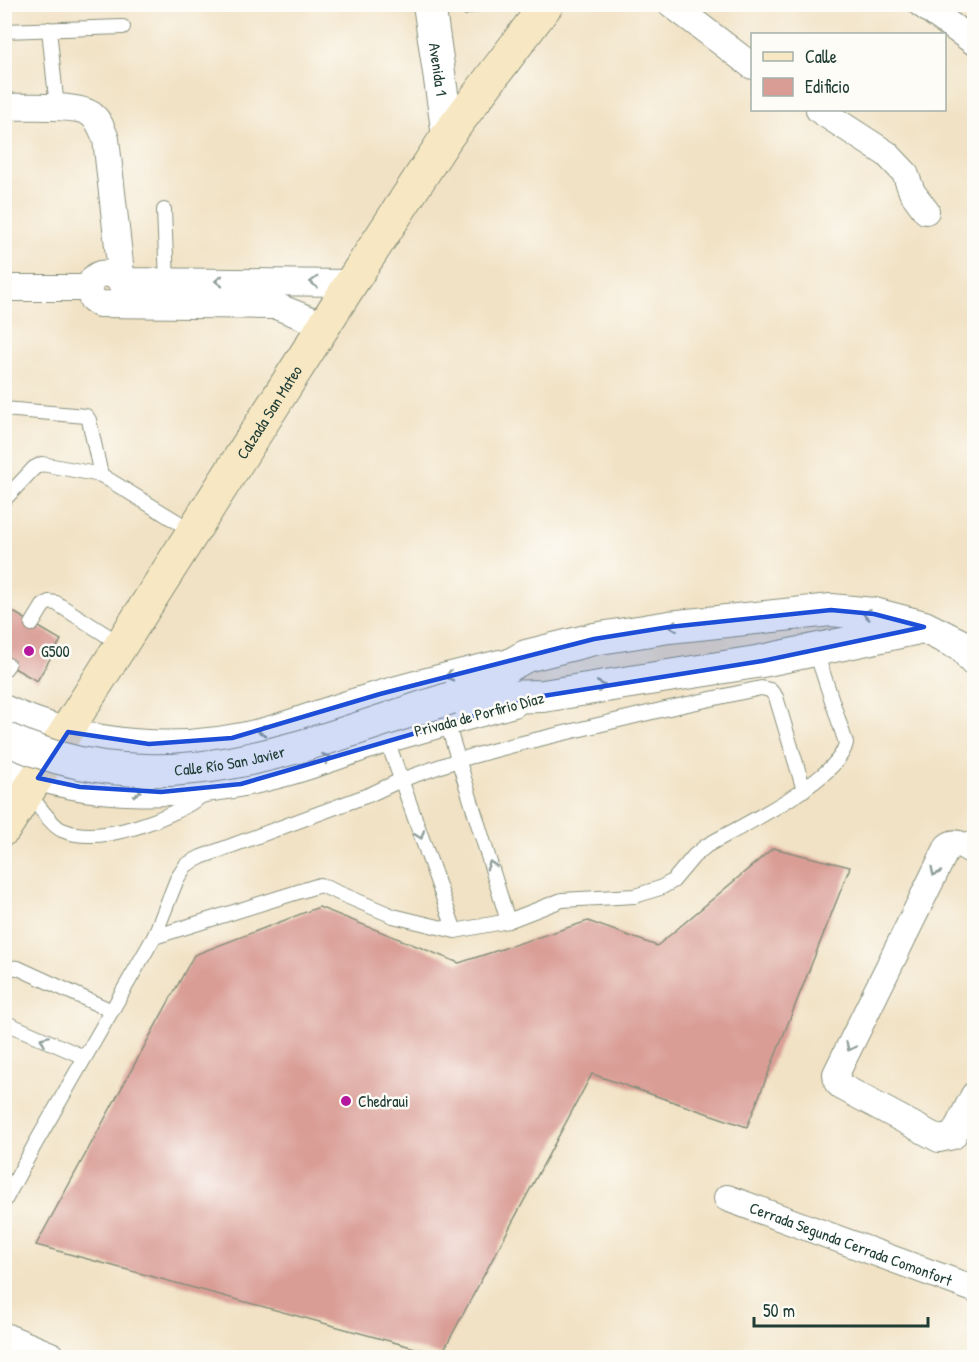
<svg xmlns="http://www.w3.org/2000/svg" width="979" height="1362" font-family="'Patrick Hand',sans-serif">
	<rect width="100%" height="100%" fill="#fdfcf7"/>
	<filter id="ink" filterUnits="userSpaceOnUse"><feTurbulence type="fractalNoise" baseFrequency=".0167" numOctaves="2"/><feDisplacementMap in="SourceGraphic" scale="12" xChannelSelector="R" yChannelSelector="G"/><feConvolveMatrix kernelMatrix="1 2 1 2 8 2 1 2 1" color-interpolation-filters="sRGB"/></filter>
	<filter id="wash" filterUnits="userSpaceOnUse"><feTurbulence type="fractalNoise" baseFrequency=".008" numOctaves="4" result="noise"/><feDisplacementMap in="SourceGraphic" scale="24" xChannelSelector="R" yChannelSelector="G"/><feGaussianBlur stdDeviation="1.35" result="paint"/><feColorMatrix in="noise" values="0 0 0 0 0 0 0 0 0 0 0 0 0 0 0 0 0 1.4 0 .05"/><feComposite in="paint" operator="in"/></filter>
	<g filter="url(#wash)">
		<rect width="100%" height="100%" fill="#f1e2c5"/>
		<g id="blocks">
			<path fill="#d99d95" d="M462,4H484L479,11L465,15Z
				M10,610L61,640L37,681L5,663V620Z
				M773,848L850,867L747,1127L592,1074L441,1355L36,1245L194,955L319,907L459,963L588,921L657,946Z"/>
		</g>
	</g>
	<g filter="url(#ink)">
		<use href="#blocks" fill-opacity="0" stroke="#88907c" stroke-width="1.5"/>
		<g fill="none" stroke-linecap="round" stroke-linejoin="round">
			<defs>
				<path id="service" d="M49,29L57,108
					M4,31L123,27
					M164,210L167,281
					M4,409L86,416L89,420L101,475L194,532
					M4,500L34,468L42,464L101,475
					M32,624L43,606L49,602L56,603L122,645
					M4,670L8,665
					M447,723L508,921
					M387,740L455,931
					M28,793C36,802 52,826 62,830C102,847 172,817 205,794
					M154,937L177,879L186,865L201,857L371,794L401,780L458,760L514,745L665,709L761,688L770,690L776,697L804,790
					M4,967L18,968L112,1011
					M4,1022L84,1057
					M4,1202L34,1146L154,937L320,885L393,916L455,931L508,921L562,900L635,896L660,888L673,881L694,856L706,846C739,827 839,780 846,743L815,649"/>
				<g id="minor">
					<path d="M671,4L752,66"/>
					<path d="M921,4L974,42"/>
					<path d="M4,107C23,107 81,104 92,115C100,121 102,130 106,139L123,291"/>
					<path d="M819,110L887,154L905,173L912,192L926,211"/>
					<path d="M4,288H89"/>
					<path d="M324,325L276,306L99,304L92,299L89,288C94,269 109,271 122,281L351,283"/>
					<path d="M4,708C88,746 182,754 271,729C308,718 343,704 380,694C419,682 460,673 499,663"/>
					<path d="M4,765C86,802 193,798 278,775C314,766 350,751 386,740C429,727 471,716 514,704"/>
					<path d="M974,852C966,848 957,839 948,846L836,1074L837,1082L842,1087L939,1139L953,1136L974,1095"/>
					<path id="s1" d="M727,1198L974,1289"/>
				</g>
				<g id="tertiary">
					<path id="s2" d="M429,4L448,135"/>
					<path d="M451,698L526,656L594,639L669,627L831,610L874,614L924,627L964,647L974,660"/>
					<path d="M454,698L543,696L762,661L914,629"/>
					<path d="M4,1339L50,1358"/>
				</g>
				<g id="secondary">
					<path id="s3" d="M4,829L351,283L448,135L547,4"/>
				</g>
			</defs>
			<use href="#service" stroke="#88907c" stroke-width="16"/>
			<use href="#minor" stroke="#88907c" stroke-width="28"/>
			<use href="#tertiary" stroke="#88907c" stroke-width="34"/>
			<use href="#secondary" stroke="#88907c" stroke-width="35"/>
			<use href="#service" stroke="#fff" stroke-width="14"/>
			<use href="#minor" stroke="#fff" stroke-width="26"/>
			<use href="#tertiary" stroke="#fff" stroke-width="32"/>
			<use href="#secondary" stroke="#f7e8c3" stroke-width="33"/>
			<defs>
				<g id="tertiary-bridge">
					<path id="s4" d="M4,738C163,810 298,746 451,698"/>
				</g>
			</defs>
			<use href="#tertiary-bridge" stroke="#88907c" stroke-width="34" stroke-linecap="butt"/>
			<use href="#tertiary-bridge" stroke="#fff" stroke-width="32"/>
		</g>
		<defs><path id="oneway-chevron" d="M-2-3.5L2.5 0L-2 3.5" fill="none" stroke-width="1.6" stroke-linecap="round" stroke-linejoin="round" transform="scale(1.5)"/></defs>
		<g stroke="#8f9e9a">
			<use href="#oneway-chevron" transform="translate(219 281) rotate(-180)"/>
			<use href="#oneway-chevron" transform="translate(314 282) rotate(-178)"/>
			<use href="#oneway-chevron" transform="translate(867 614) rotate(-173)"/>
			<use href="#oneway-chevron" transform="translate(673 626) rotate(173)"/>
			<use href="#oneway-chevron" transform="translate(449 676) rotate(166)"/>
			<use href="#oneway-chevron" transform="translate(601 686) rotate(-10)"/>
			<use href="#oneway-chevron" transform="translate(262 731) rotate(167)"/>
			<use href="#oneway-chevron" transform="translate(327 758) rotate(-19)"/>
			<use href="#oneway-chevron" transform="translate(137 791) rotate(2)"/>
			<use href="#oneway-chevron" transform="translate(420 835) rotate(70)"/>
			<use href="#oneway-chevron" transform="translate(491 865) rotate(-107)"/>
			<use href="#oneway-chevron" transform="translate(935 872) rotate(116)"/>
			<use href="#oneway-chevron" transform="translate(44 1040) rotate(-156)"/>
			<use href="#oneway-chevron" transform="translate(850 1047) rotate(116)"/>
		</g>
	</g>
	<path fill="#1d4ed8" fill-opacity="0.2" stroke="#1d4ed8" stroke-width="4.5" stroke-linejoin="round" d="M831,610L874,614L924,627L762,661L543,696L241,784L161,792L80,787L38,778L68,732L149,744L232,738L380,694L594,639L669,627Z"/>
	<g fill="#b5179e" stroke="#fdfcf7" stroke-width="2">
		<circle cx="29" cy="651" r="6"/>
		<circle cx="346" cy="1101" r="6"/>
	</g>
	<g text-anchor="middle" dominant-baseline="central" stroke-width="5" stroke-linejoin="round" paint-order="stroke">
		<g font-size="16" fill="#1f3d34" stroke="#fdfcf7">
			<text stroke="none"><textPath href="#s2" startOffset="66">Avenida 1</textPath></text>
			<text stroke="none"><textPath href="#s3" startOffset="494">Calzada San Mateo</textPath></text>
			<text transform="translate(479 714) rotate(-15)">Privada de Porfirio Díaz</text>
			<text stroke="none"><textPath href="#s4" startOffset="231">Calle Río San Javier</textPath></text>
			<text stroke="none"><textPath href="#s1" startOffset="132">Cerrada Segunda Cerrada Comonfort</textPath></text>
		</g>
		<g font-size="16" fill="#1f3d34" stroke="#fdfcf7" text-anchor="start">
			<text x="41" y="651">G500</text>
			<text x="358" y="1101">Chedraui</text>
		</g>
	</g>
	<rect width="979" height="1362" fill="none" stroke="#fdfcf7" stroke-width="24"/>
	<rect x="751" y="33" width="195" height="78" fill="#fdfcf7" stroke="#a4b0a9" stroke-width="1.5"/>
	<rect x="763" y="52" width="30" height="9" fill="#f7e8c3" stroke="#a4b0a9" stroke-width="1.5"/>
	<text x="805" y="63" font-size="18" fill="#1f3d34">Calle</text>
	<rect x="763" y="78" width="30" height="18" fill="#d99d95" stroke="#a4b0a9" stroke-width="1.5"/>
	<text x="805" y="93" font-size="18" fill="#1f3d34">Edificio</text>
	<path d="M754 1317v9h174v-9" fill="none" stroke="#1f3d34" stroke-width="3"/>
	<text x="763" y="1317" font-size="18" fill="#1f3d34" stroke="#fdfcf7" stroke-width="4.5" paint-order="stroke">50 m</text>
</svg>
